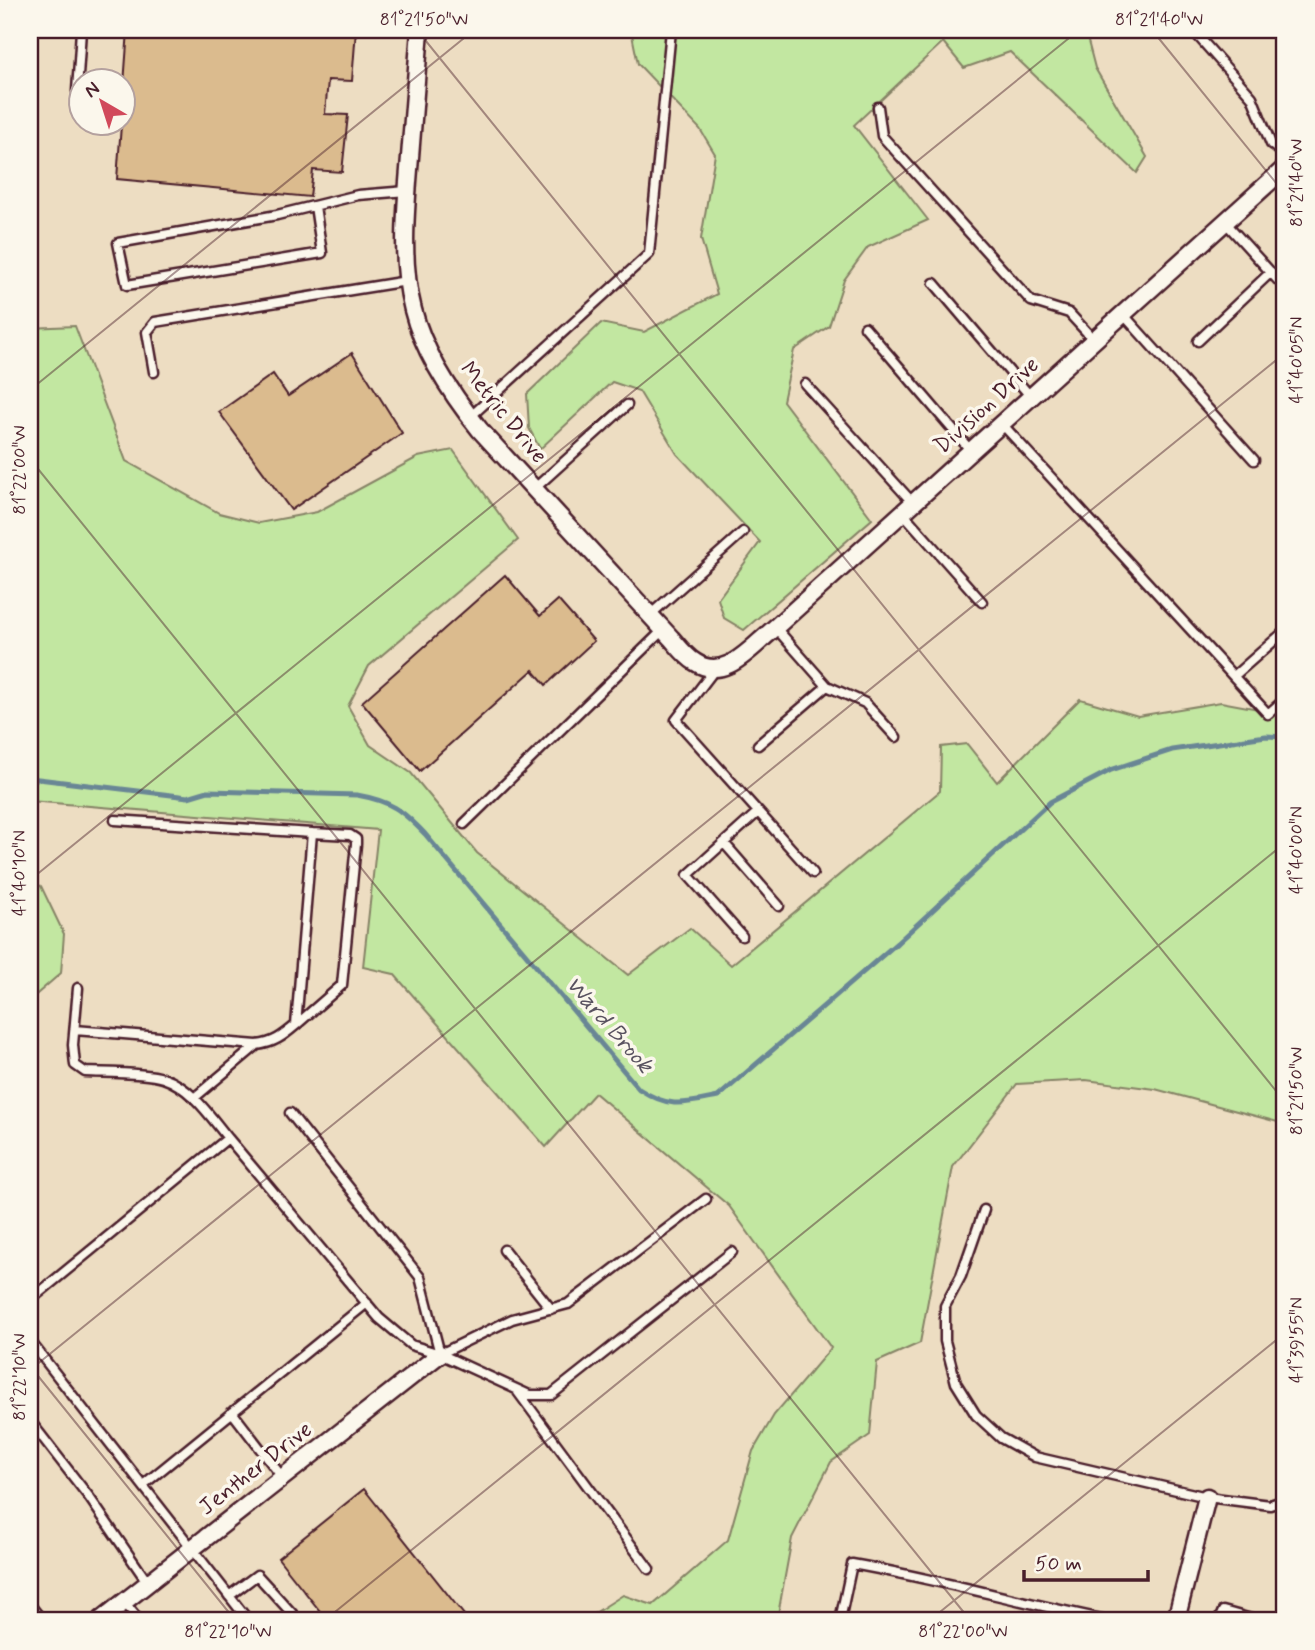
<svg xmlns="http://www.w3.org/2000/svg" width="1315" height="1650" font-family="Mynerve,sans-serif">
	<rect width="100%" height="100%" fill="#f5ebd9"/>
	<filter id="ink" filterUnits="userSpaceOnUse"><feTurbulence type="fractalNoise" baseFrequency=".0143" numOctaves="2"/><feDisplacementMap in="SourceGraphic" scale="14" xChannelSelector="R" yChannelSelector="G"/><feConvolveMatrix kernelMatrix="1 2 1 2 8 2 1 2 1" color-interpolation-filters="sRGB"/></filter>
	<g filter="url(#ink)">
		<path fill="#edddc2" fill-rule="evenodd" d="M30,30H1285V1620H30ZM80,80H122V122H80Z"/>
		<path fill="#c2e7a1" stroke="#868366" stroke-width="2" d="M631,30H1085L1095,68L1147,157L1137,173L1010,52L964,68L943,42L854,125L928,220L868,247L844,280L829,326L794,350L783,401L872,519L744,630L724,618L718,599L760,542L677,454L639,391L612,382L540,449L529,428L527,394L601,323L644,332L717,294L701,239L715,154L700,129L638,64Z
			M75,326L126,461L219,513L259,523L317,512L418,457L453,450L518,540L369,666L348,706L370,745L411,773L477,853L628,975L690,928L731,965L940,791L941,747L967,744L997,782L1080,699L1138,716L1221,702L1285,714V1124L1155,1089L1086,1080L1017,1084L953,1167L920,1343L877,1362L870,1435L831,1462L792,1538L777,1620H584L623,1595L653,1605L728,1540L753,1451L774,1415L831,1348L729,1206L595,1093L546,1147L394,974L363,967L378,830L30,801V328Z
			M30,882L41,886L64,934L61,973L30,1000Z"/>
		<g fill="none" stroke-linecap="round" stroke-linejoin="round">
			<path stroke="#698695" stroke-width="5" d="M30,778L188,797L208,791L357,795C391,801 402,810 425,834L639,1089C670,1109 683,1104 718,1097L897,943L1050,802L1111,770L1172,750L1266,736L1285,737"/>
		</g>
		<path fill="#dbbb8e" stroke="#4a1f2b" stroke-width="2" d="M128,30H356L352,81L328,80L325,114L348,115L342,172L313,170L310,197L117,179Z
			M352,353L402,433L291,510L219,412L273,374L288,396Z
			M505,575L540,616L558,600L594,641L546,685L533,670L420,771L362,702Z
			M364,1489L468,1620H327L278,1558Z"/>
		<g fill="none" stroke-linecap="round" stroke-linejoin="round">
			<defs>
				<path id="lane" d="M1197,35L1252,97L1271,144L1285,155
					M77,91L81,30
					M878,107L882,136L1031,301L1069,313L1094,340
					M315,206L322,253L127,285L118,243L277,215L358,195L407,191
					M1225,222L1285,288
					M934,283L1031,397
					M1123,314L1254,460
					M865,327L971,451
					M1198,341L1271,272
					M154,372L147,332L155,322L407,281
					M805,384L913,503
					M470,417L649,254L671,30
					M1002,424L1268,714L1285,699
					M534,489L627,405
					M903,513L982,602
					M650,615L743,532
					M715,669L676,720L813,873
					M1234,676L1285,631
					M827,686L865,703L896,737
					M758,745L827,686L775,627
					M464,824L663,630
					M724,843L779,906
					M742,936L688,875L758,812
					M78,988L73,1045L75,1065L85,1072C106,1073 144,1072 163,1078C191,1087 210,1116 228,1138
					M296,1025L342,985L356,844V839L350,835L312,833
					M75,1030L257,1045C274,1043 283,1036 296,1025L312,833L115,820
					M194,1098L256,1046
					M290,1113L420,1277L440,1354
					M984,1210L961,1276L945,1306V1341L956,1383L976,1415L1001,1438L1035,1457L1207,1497L1270,1505L1285,1500
					M504,1250L551,1309
					M30,1307L34,1297L228,1138L379,1318L411,1345L440,1354L529,1395H551L732,1252
					M30,1341L248,1620
					M440,1354L512,1319L568,1304L706,1199
					M518,1392L649,1569
					M232,1412L282,1477
					M30,1421L89,1497L148,1583
					M143,1485L367,1303
					M229,1596L257,1575L298,1620
					M124,1602L139,1620
					M30,1605L42,1620
					M840,1620L852,1564C938,1579 1022,1603 1107,1620
					M1219,1620L1223,1611L1255,1620"/>
				<path id="street" d="M420,30C417,72 413,115 410,157C406,208 400,260 413,310C424,354 452,395 480,430L671,638C678,646 686,657 695,662C723,681 748,651 768,634L1285,168
					M101,1620L440,1354
					M1176,1620L1207,1497"/>
			</defs>
			<use href="#lane" stroke="#4a1f2b" stroke-width="13"/>
			<use href="#street" stroke="#4a1f2b" stroke-width="21"/>
			<use href="#lane" stroke="#fbf7ec" stroke-width="8"/>
			<use href="#street" stroke="#fbf7ec" stroke-width="16"/>
		</g>
	</g>
	<path fill="none" stroke="#4a1f2b" stroke-width="2" stroke-opacity="0.45" d="M417,30L1285,1102M1152,30L1285,194M30,390L474,30M30,459L970,1620M30,880L1079,30M30,1366L235,1620M30,1370L1285,353M325,1620L1285,843M930,1620L1285,1333"/>
	<g text-anchor="middle" dominant-baseline="central" stroke-width="7" stroke-linejoin="round" paint-order="stroke">
		<g font-size="23" fill="#4a1f2b" stroke="#fbf7ec">
			<text transform="translate(987 406) rotate(-42)">Division Drive</text>
			<text transform="translate(503 413) rotate(51)">Metric Drive</text>
			<text transform="translate(256 1469) rotate(-38)">Jenther Drive</text>
		</g>
		<g font-size="24" font-style="italic" fill="#595260" stroke="#fbf7ec">
			<text transform="translate(609 1025) rotate(49)">Ward Brook</text>
		</g>
	</g>
	<rect width="1315" height="1650" fill="none" stroke="#fbf7ec" stroke-width="77"/>
	<g transform="translate(102 102) rotate(321)"><circle r="33" fill="#fbf7ec" stroke="#b4a19f" stroke-width="2"/>
	<path d="M0-5L12 26L0 18L-12 26Z" fill="#d1495b"/>
	<text y="-10" font-size="19" font-weight="bold" text-anchor="middle" fill="#4a1f2b">N</text>
	</g>
	<path d="M1024 1570v10h124v-10" fill="none" stroke="#4a1f2b" stroke-width="3.5"/>
	<text x="1035" y="1570" font-size="21" fill="#4a1f2b" stroke="#fbf7ec" stroke-width="5" paint-order="stroke">50 m</text>
	<rect x="38" y="38" width="1238" height="1574" fill="none" stroke="#4a1f2b" stroke-width="2.5"/>
	<g font-size="18" text-anchor="middle" fill="#4a1f2b">
		<text x="424" y="25">81°21'50"W</text>
		<text x="1159" y="25">81°21'40"W</text>
		<text transform="translate(1296 183) rotate(-90)" y="6">81°21'40"W</text>
		<text transform="translate(1296 360) rotate(-90)" y="6">41°40'05"N</text>
		<text transform="translate(19 470) rotate(-90)" y="6">81°22'00"W</text>
		<text transform="translate(1296 850) rotate(-90)" y="6">41°40'00"N</text>
		<text transform="translate(19 873) rotate(-90)" y="6">41°40'10"N</text>
		<text transform="translate(1296 1091) rotate(-90)" y="6">81°21'50"W</text>
		<text transform="translate(1296 1340) rotate(-90)" y="6">41°39'55"N</text>
		<text transform="translate(19 1377) rotate(-90)" y="6">81°22'10"W</text>
		<text x="228" y="1637">81°22'10"W</text>
		<text x="963" y="1637">81°22'00"W</text>
	</g>
</svg>
